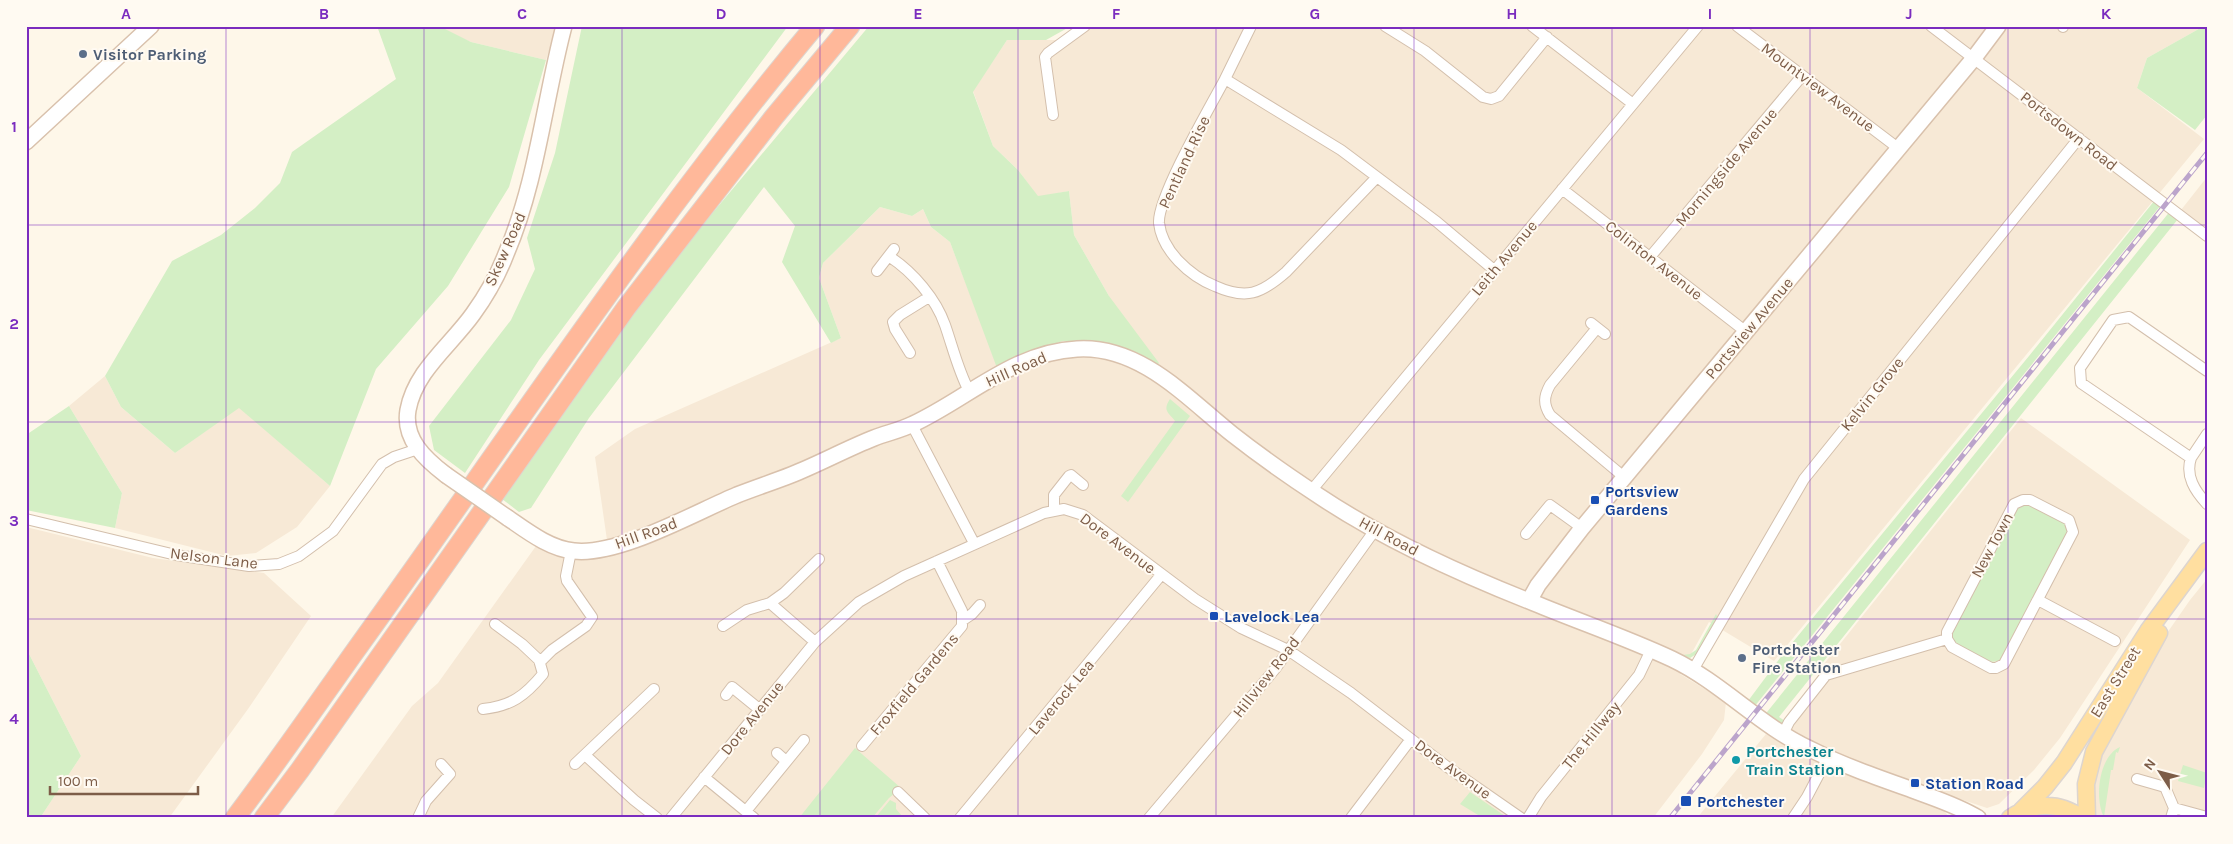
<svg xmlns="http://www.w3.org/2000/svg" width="2233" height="844" font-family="Karla,sans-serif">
	<rect width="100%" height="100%" fill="#fef7e9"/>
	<path fill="#f7e9d6" d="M430,26H557L546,60L471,42Z
		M1085,26H2204L2147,58L2137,88L2204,139L1774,661L1709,622L1680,674L1726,702L1724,720L1702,754L1653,818H331L412,706L438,683L541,539L563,549L608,547L595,457L635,429L841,338L819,278L823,263L880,207L912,216L923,209L931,227L950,242L1003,381L1045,361L1067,357L1113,359L1109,296L1074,235L1069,191L1038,197L1018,170L993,146L973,91L1007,40H1066Z
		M2207,177V229L2181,210Z
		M105,376L121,407L175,453L239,407L330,486L297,527L256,553L227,556L115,528L122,493L69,406Z
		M2021,418L2190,540L2060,738L2034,770L1999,804L1987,808L1951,796L1944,811L1950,818H1697L1766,734L1781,743L1827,680L1820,669Z
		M26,527L153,558L264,573L311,616L248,709L169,818H40L81,756L26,648Z
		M2207,579V818H2093L2091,793L2099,757L2165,636L2190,600Z"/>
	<path fill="#d4efc5" d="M377,26H439L471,42L546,60L509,187L448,286L376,369L330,486L239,408L175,453L121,407L105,376L172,261L221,235L255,208L280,183L292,152L396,79Z
		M582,26H788L539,360L465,473L434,450L429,426L511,320L535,269L527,238L555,153Z
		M869,26H1071L1046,40H1007L973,92L993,146L1018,170L1038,196L1069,191L1074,235L1109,296L1159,363L1156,367L1140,357L1110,345L1063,341L1032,351L997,368L950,242L931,227L923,209L912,216L880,207L823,263L819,278L841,338L831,343L782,262L795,226L764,187L589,418L531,508L519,512L502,499L664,271Z
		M2204,26H2207V115L2195,130L2137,88L2147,58Z
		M2155,200L2161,205L1754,707L1748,701L1783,654L2029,356Z
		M2171,210L2178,219L1779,717L1785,721L1781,724L1763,717Z
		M1170,399L1190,416L1128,502L1121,496L1175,421C1169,413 1162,411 1170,399Z
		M69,406L122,493L115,528L26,510V435Z
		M2024,504H2031L2065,523L2068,533L2003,658C1988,670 1960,651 1950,638L1953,626L1958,621L2012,521L2014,511Z
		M1716,614L1718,618L1698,653L1690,658L1683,655L1690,654L1696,650Z
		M26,648L81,756L40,818H26Z
		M2120,747L2118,753L2116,752L2113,770H2111L2104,817C2094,798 2099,756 2120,747Z
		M855,748L901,788L889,798L872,818H799Z
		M2183,765L2207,773L2204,788L2178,781Z
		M1470,792L1508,818H1483L1460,804Z
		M890,800L896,803V809L902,816L875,818Z"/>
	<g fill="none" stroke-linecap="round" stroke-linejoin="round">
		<defs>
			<path id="street" d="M1385,26L1425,51L1483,97L1491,99L1499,96L1547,37
				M1532,26L1633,104
				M1737,26L1898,148
				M1931,26L2207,236
				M2063,27V26
				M1225,79L1251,26
				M1053,115L1045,57L1048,53L1085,26
				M1377,177L1286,272C1261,294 1246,300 1215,286C1190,276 1162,251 1159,223C1157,198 1211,105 1225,79L1341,150L1437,222L1494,270
				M1562,189L1745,331
				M890,257C913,272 936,299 945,325C953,348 958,370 969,391
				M1650,257L1802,76
				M877,271L894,249
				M1591,323L1605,334
				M1597,328L1550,385C1544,396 1543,404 1550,415L1624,477
				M910,353L895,329L893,322L900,315L929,297
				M2207,371L2129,317L2113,320L2080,368L2081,383L2191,458C2185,476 2195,491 2207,504
				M912,425L974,543
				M2191,458L2207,434
				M1311,491L1698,26
				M2023,500H2030L2069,520L2073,532L2004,664L1996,668H1991L1952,647L1947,639V632L2014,504Z
				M1054,510V495L1069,476L1071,475L1083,485
				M26,519L176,555L249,566L279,564L299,556L333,531L382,464L394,457L418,449
				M1526,534L1550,505L1582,528
				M2038,600L2115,641
				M770,603L815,642
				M963,620L972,614L980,605
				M723,626L747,610L770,603L784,593L819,559
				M540,662L552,650L586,626L592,617L567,581L566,576L571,551
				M1693,670L1804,479L2079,138
				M726,695L732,687L759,709
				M483,709C511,706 525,696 543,674L539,660L522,644L495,624
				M1783,734L1789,722L1826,675L1947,639
				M862,746L962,626V611L937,561
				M777,753L786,761
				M585,755L634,800L657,818
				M575,764L654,689
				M704,777L754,818
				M2137,779L2165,787L2174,808L2171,818
				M898,792L925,818
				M2174,808L2207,817
				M746,811L804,740
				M418,818L426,801L450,774L441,764
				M671,818L815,642L859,602L904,576L1044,513L1064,509L1083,515L1195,599L1241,628L1288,650L1351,693L1446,766L1521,818
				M960,818L1161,575
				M1149,818L1275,669L1375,530
				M1351,818L1411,739
				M1528,818L1541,797L1639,675L1651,650
				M1793,818L1807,797L1828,757"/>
			<path id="secondary" d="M26,142L151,26
				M446,475C425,459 403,439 408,410C415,371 451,345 473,314C486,296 498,275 506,254C537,182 544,102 564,26
				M508,518C527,531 550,549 574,551C619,556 694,513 737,495C755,488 773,482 791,475C819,464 846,449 874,438C887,433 901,430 913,424C967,399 1014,352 1077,349C1140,345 1187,398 1232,434C1260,456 1290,477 1319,496C1385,540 1460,574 1534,603C1580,622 1627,638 1672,659C1722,683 1760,726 1810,749C1842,765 1876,777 1910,789C1933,798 1957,805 1978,818
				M1529,601L1538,585L1582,528L1974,58L1998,26"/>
			<path id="primary" d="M2021,811L2045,787L2064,763L2148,631L2207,551
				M2010,818C2032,803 2059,801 2081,818
				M2087,818L2086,784L2094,752L2159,633"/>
			<path id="highway" d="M235,818C276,764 314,709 353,654C505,443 648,226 815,26
				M264,818L300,770L626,308L774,117L850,26"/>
		</defs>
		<use href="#street" stroke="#d3bfac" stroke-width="12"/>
		<use href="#secondary" stroke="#d9c1ac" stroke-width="18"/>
		<use href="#primary" stroke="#ddd5cf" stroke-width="19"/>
		<use href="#highway" stroke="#ddd5cf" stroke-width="21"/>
		<use href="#street" stroke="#fff" stroke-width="10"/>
		<use href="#secondary" stroke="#fff" stroke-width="15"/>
		<use href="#primary" stroke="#ffdfa0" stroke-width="16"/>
		<use href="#highway" stroke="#ffb89a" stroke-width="19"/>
		<defs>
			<path id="rail" d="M1670,818L2207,153"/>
		</defs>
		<use href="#rail" stroke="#bba4cb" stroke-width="5"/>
		<use href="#rail" stroke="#fffaf2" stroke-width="3" stroke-dasharray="9" stroke-linecap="butt"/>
		<defs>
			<path id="secondary-bridge" d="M446,475L508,518"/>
		</defs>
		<use href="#secondary-bridge" stroke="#d9c1ac" stroke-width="18" stroke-linecap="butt"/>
		<use href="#secondary-bridge" stroke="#fff" stroke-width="15"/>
	</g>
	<path fill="none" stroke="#7b2cbf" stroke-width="1" stroke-opacity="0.55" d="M226,26V818M424,26V818M622,26V818M820,26V818M1018,26V818M1216,26V818M1414,26V818M1612,26V818M1810,26V818M2008,26V818M26,225H2207M26,422H2207M26,619H2207"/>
	<g fill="#5c6f8a" stroke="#fffaf2" stroke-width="2">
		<circle cx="83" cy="54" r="5"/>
		<circle cx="1742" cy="658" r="5"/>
	</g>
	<g fill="#1a4fb4" stroke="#fffaf2" stroke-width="2">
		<rect x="1590" y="495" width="10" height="10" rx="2.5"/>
		<rect x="1209" y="611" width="10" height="10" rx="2.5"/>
		<rect x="1910" y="778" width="10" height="10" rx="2.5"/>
		<rect x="1680" y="795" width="12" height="12" rx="2.5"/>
	</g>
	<circle fill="#0f9aa8" stroke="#fffaf2" stroke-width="2" cx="1736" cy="760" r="5"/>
	<g text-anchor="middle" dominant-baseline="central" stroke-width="4" stroke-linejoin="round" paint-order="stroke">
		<g font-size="16" font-weight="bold" fill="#4e5e75" stroke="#fffaf2" text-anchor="start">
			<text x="93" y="54">Visitor Parking</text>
			<text x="1752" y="649">Portchester<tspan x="1752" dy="18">Fire Station</tspan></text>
		</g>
		<g font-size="16" fill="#7d5d48" stroke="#fffaf2">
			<text transform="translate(1818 87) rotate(37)">Mountview Avenue</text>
			<text transform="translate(2069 131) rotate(38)">Portsdown Road</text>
			<text transform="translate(1184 162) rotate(-65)">Pentland Rise</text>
			<text transform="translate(1726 167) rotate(-50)">Morningside Avenue</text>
			<text transform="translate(505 249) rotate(-66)">Skew Road</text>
			<text transform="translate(1504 258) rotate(-50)">Leith Avenue</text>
			<text transform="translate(1654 260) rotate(38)">Colinton Avenue</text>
			<text transform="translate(1749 328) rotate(-50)">Portsview Avenue</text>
			<text transform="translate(1016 369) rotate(-24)">Hill Road</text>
			<text transform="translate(1872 394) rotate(-51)">Kelvin Grove</text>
			<text transform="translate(646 533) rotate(-20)">Hill Road</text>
			<text transform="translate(1389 536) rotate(28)">Hill Road</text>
			<text transform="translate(1118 543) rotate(37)">Dore Avenue</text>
			<text transform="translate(1992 545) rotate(-62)">New Town</text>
			<text transform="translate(214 558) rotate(7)">Nelson Lane</text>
			<text transform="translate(1266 677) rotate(-52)">Hillview Road</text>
			<text transform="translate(2115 682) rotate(-58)">East Street</text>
			<text transform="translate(914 684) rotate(-50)">Froxfield Gardens</text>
			<text transform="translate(1061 697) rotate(-50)">Laverock Lea</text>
			<text transform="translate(752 718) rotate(-51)">Dore Avenue</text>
			<text transform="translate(1591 735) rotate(-51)">The Hillway</text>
			<text transform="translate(1453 769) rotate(36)">Dore Avenue</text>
		</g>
		<g font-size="16" font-weight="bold" fill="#164399" stroke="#fffaf2" text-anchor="start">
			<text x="1605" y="491">Portsview<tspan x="1605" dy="18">Gardens</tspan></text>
			<text x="1224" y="616">Lavelock Lea</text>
			<text x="1925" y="783">Station Road</text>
			<text x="1697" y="801">Portchester</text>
		</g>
		<g font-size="16" font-weight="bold" fill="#0d838f" stroke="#fffaf2" text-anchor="start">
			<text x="1746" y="751">Portchester<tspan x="1746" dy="18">Train Station</tspan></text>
		</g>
	</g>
	<rect width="2233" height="844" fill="none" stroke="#fffaf2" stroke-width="55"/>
	<g transform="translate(2160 772) rotate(306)" stroke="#fffaf2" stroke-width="4" paint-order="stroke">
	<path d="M0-4L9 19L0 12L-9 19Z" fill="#7d5d48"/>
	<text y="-8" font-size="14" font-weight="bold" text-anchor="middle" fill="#7d5d48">N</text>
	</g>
	<path d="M50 786v8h148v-8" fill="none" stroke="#7d5d48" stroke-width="2.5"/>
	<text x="58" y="786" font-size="15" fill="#7d5d48" stroke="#fffaf2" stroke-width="4" paint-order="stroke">100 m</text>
	<rect x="28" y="28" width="2178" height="788" fill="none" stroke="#7b2cbf" stroke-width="2"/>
	<g font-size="16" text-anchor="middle" font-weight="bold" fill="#7b2cbf">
		<text x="126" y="19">A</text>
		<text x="324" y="19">B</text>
		<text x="522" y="19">C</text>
		<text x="721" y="19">D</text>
		<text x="918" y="19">E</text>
		<text x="1116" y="19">F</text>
		<text x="1315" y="19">G</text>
		<text x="1512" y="19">H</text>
		<text x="1710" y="19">I</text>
		<text x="1909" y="19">J</text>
		<text x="2106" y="19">K</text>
		<text x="14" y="132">1</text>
		<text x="14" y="329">2</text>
		<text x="14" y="526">3</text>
		<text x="14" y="724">4</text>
	</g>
</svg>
